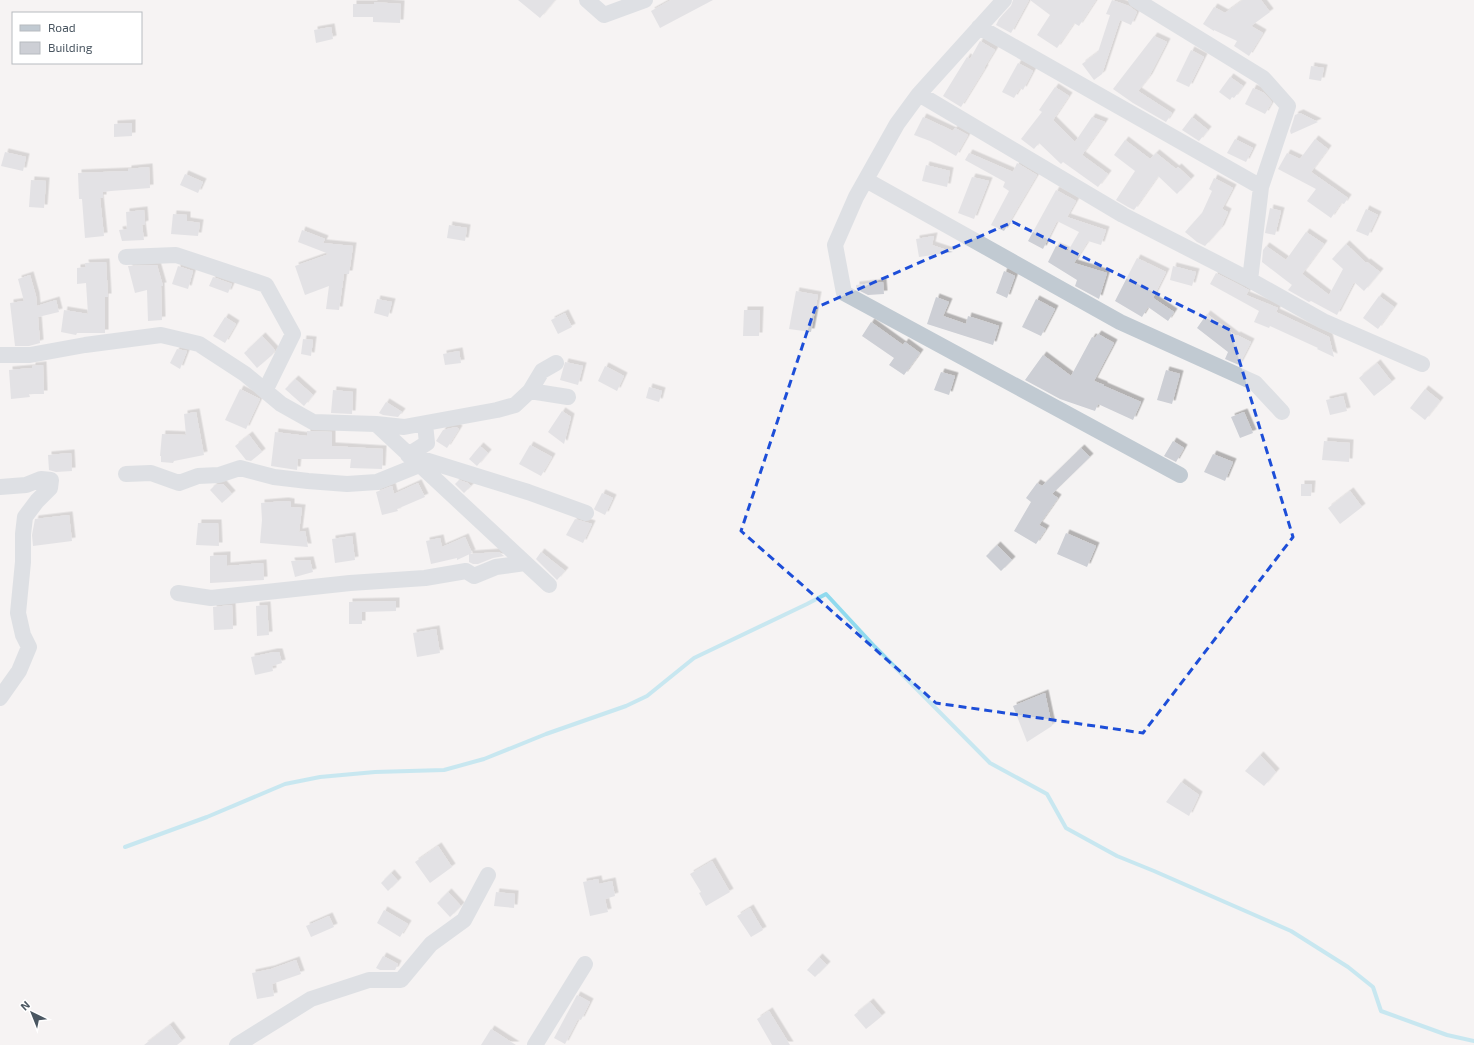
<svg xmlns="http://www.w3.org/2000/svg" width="1474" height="1045" font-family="'Exo 2',sans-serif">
	<defs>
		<filter id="shadow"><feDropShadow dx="3.5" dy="-3.5" stdDeviation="0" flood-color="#0004"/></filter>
	</defs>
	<rect width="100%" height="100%" fill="#f5f3f3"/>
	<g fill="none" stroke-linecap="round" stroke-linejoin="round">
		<path stroke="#90daee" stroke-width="4" d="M125,847L207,817L285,784L320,777L375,772L444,770L484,759L546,734L626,706L647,696L694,658L807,604L826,594L875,647L990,763L1047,794L1066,828L1117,856L1154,871L1291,931L1348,967L1373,987L1381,1011L1447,1035L1474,1041"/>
	</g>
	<path fill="#cdcfd5" filter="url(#shadow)" d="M518,0H555L540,18Z
		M671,0H713L660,28L651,11Z
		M1013,0H1029L1011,33L996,25L999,19L1011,6Z
		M1030,0H1096L1079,26L1074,23L1057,48L1037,35L1050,15Z
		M1112,0L1129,6L1137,12L1131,25L1120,20L1102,74L1094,80L1082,64L1098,52L1110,15L1106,14Z
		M1243,0H1261L1270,12L1251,26L1263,33L1249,56L1234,46L1237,41L1214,30V31L1203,24L1214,7L1225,13Z
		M374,2L401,4L400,23L373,22V17H353V4H374Z
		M331,27L333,39L316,43L314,30Z
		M1154,36L1167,42L1149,77L1138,91L1172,113L1166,122L1133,103L1113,89Z
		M980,41L995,50L984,68H985L961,107L943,96L967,57L970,59Z
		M1191,50L1204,57L1189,87L1176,81Z
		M1018,63L1033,71L1023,90L1020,88L1014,98L1002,92Z
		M1311,66L1324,68L1321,81L1309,79Z
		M1230,77L1243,86L1234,98L1232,97L1230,100L1219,92Z
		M1055,87L1069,96L1053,120L1075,142L1092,117L1105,122L1082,155L1108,174L1098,187L1063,162L1061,164L1039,143L1034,149L1021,139L1042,112L1039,110Z
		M1253,88L1264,93L1272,102L1265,114L1245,104Z
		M1300,113L1318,122L1291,134L1290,131L1295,115Z
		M923,117L953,131L955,128L968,135L956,156L930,141L914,135Z
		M1192,117L1208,130L1199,141L1182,130Z
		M132,123V136L114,137V124Z
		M1235,139L1253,148L1246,162L1227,153Z
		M1315,139L1328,149L1311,172L1348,198L1344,204L1341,203L1331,218L1307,201L1316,189L1278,169L1287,153L1300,159Z
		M1125,140L1150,159L1156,153L1176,169L1178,167L1191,179L1177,194L1158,176L1134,210L1128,207L1116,200L1135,171L1114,155Z
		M5,152L26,157L23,171L1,166Z
		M969,153L1013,172L1017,163L1037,175L1004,231L991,225L1009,191L1003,187L1005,182L965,160Z
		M926,165L950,171L947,187L922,181Z
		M149,167L150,188L111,191L103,192V198H100L104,236L85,238L82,199H79L78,173L128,171V169Z
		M185,174L203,182L198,193L180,185Z
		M972,177L989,181L974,219L958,213Z
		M1214,178L1233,188L1222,209L1228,212L1221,228L1205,246L1197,242L1185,232L1202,213L1212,191L1209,189Z
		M31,180L46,181L44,208L29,207Z
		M1056,190L1076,201L1067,217L1106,230L1101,245L1088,241L1074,263L1107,273L1099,299L1075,286L1077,280L1048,262L1056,246L1068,251L1079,232L1057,221L1043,249L1028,241Z
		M1270,208L1281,211L1275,235L1265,233Z
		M1366,209L1378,215L1368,236L1356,231Z
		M144,210L145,224L142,225L144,240L122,241L119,230L127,229L126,212Z
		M173,214L187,215V221L200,223L198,236L171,234Z
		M449,225L467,228L465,241L447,238Z
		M302,230L325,239L323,243L353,246L349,274H344L339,310L326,309L329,286L305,295L295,266L329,254L298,242Z
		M1306,232L1324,244L1302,274L1329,295L1343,269L1332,259L1346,244L1366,263L1367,262L1380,272L1364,291L1354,282L1337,315L1311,301L1309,302L1288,290L1292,285L1262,262L1263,250L1266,246L1286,260Z
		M934,236L932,245L953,252L919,257L916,239Z
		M1137,258L1166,272L1153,298L1174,312L1168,321L1148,307L1142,317L1115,301Z
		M106,262L108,297H105V333H77L76,335L61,332L64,310L88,314L86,283L77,284V268L86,267L85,263Z
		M157,265L163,286H161L162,320L148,321L147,290L135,293L128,266Z
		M178,266L193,271L188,289L172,284Z
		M1173,266L1196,272L1192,286L1170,280Z
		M1004,271L1015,276L1007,298L996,293Z
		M1216,273L1249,290L1246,295L1278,308L1276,312L1329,337L1334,357L1317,349L1318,348L1270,326L1269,328L1254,322L1259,311L1210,284Z
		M30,275L36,296L37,306L56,300L59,312L38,317L40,343L29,346H15L10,303L24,301L18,279Z
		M213,277L232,284L228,293L209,286Z
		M883,282L884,294L868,295L856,289V285Z
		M796,291L818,295L811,332L789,329Z
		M1379,296L1394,307L1378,329L1363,318Z
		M936,297L949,302L943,316L966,324L968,316L999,326L993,345L927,324Z
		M377,299L392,302L388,317L374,313Z
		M1036,299L1055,309L1041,336L1022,327Z
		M744,310H760L759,336H743Z
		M565,313L572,327L558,334L551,320Z
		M1207,314L1236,336L1237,335L1251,342L1239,365L1225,359L1228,352L1197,328Z
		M225,317L236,324L225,343L213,336Z
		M871,322L903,345L905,342L920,353L904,375L889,365L894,358L862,336Z
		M1098,334L1114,343L1094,381L1104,385V386L1141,402L1133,420L1098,404L1095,411L1060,399L1025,380L1043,355L1071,376L1092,337L1095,338Z
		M262,336L275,350L272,355L257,368L244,353Z
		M303,339L313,340L311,356L301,354Z
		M177,349L187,351L180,369L170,363Z
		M459,351L461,363L445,365L443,354Z
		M565,362L583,366L578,385L560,380Z
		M1377,363L1392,382L1374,396L1359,378Z
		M43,365L44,394H29L30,397L11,399L9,370L32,368V366Z
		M605,366L624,376L617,391L598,381Z
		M1166,370L1180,374L1172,404L1157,400Z
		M941,372L955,376L949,395L934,390Z
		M295,379L313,395L304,406L285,389Z
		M649,387L662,391L659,402L646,398Z
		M240,389L260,399L246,429L225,420Z
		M1425,389L1440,401L1425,420L1410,408Z
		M333,390L353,392L352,414L331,413Z
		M1343,396L1347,411L1330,415L1326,400Z
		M386,402L402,412L398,417L383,415L379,413Z
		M562,411L571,417L564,444L548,432Z
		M196,412L204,455L174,461L173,463L161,462V456H160L162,434L186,435L184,414Z
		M1244,412L1253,433L1240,438L1231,417Z
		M456,427L459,429L447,448L436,441L443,430Z
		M307,431L332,432V446L383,449L382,469L350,468L351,459H298L297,470L271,466L275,432L307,436Z
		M249,435L262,452L251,461L246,460L235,446Z
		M1173,441L1184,448L1176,462L1164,456Z
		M1324,441L1350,443L1349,462L1322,460Z
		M530,445L552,457L541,476L519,464Z
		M480,446L488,453L477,466L469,459Z
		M1081,448L1090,457L1052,494L1058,498L1039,525L1046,529L1036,544L1014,531L1031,502L1026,498L1037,483L1042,486Z
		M71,453L72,471L56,472L49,470L48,455Z
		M1213,454L1233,462L1225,481L1204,472Z
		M459,480L468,483L471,486L464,493L455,484Z
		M418,483L425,497L397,509L398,511L382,515L376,492L392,486L394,494Z
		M223,484L232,494L222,503L210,490L215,485Z
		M1301,484H1312L1311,496H1301Z
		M1350,491L1362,507L1340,524L1328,508Z
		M602,493L613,498L605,515L595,510L594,509Z
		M285,501L291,502V507L302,508L299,532L305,531L308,547L260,543L262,520L261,503Z
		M69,515L72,541L33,546L32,535L35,519Z
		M575,519L592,524L583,543L566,535Z
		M198,523H218L219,546L196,545Z
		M1066,533L1096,546L1087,567L1057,554Z
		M352,536L355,560L335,563L332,539Z
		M465,537L472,553L457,560V558L431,564L426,541L440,538L442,547Z
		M997,545L1012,560L1001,571L986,556Z
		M499,552L504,556L493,558L478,564H473L469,562V554Z
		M541,552L565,571L557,580L536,559Z
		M227,555V566L263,563L264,580L210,583V556Z
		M310,560L313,572L295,577L291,561Z
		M396,601V611L362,612V624H349V602Z
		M232,605L233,629L214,630L213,607Z
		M267,605L269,635L257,636L256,606Z
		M436,629L440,653L417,657L413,633Z
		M274,652H279L282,663L272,666L273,671L255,675L251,657Z
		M1045,693L1052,726L1027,742L1013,706Z
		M1260,755L1276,772L1264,786L1245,771Z
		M1181,782L1199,795L1189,816L1166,802Z
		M438,846L452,867L430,883L415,862Z
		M712,861L730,892L706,906L699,893L701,892L690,874Z
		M391,873L398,881L388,891L381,883Z
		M598,879L599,884L612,881L615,896L605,899L608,912L590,916L583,882Z
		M448,892L461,906L450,917L437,903Z
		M496,892L515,894L514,908L494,906Z
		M750,908L763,930L751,937L737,916Z
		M384,910L408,924L400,937L377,923Z
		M329,916L334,927L311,937L306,926Z
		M383,956L398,964L395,970H380L376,968Z
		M819,957L827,965L815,977L807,970Z
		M296,960L301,974L272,984L274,996L257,999L252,973L271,969Z
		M577,995L590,1002L581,1020L578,1019L565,1044L554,1038Z
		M870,1002L882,1016L866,1029L854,1015Z
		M769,1011L790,1045H772L757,1019Z
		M170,1025L182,1041L177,1045H144Z
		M491,1029L516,1045H481Z"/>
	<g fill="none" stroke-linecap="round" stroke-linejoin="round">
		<path stroke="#c1cad2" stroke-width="16" d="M587,0L604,15L645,0
			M1004,0L919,94L897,124L856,197L835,245L844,293L1180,475
			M1136,0L1263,78L1288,106L1261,187L1250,280
			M979,27L1261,187
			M919,94L1123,215L1250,280L1323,321L1422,364
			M866,180L1120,322L1255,383L1282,412
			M126,257L176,255L266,285L293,334L265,391
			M0,355H30L85,345L161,335L199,344L245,374L281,404L313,422L376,424L549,585
			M530,391L568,397
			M376,424L404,427L497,410L515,405L530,391L542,371L556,363
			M408,455L427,443L425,424
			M412,456L528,492L586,513
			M126,474L151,473L179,483L198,476L219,475L240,468L274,477L308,481L347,484L377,482L419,465
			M0,487L26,485L41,479L51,480L50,488L37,501L25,517L23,534V562L18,613L23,635L29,647L19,671L0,698
			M178,593L211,598L350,583L425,578L466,571L474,576L496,567L525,563
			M237,1045L311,999L369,980H401L431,944L464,920L488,875
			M535,1045L585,964"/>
	</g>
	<path d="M0 0H1474V1045H0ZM1013,222L1230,330L1293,537L1143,733L936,703L741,531L815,308Z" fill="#f5f3f3" fill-opacity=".55" fill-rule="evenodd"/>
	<path fill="none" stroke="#1d4ed8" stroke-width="3" stroke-dasharray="8 5" stroke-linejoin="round" d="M1013,222L1230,330L1293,537L1143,733L936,703L741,531L815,308Z"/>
	<rect x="12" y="12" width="130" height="52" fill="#ffffff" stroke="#b7bbc0"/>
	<rect x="20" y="25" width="20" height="6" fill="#c1cad2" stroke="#b7bbc0"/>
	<text x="48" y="32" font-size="12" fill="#4a5661">Road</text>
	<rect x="20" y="42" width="20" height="12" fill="#cdcfd5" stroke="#b7bbc0"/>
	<text x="48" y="52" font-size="12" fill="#4a5661">Building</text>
	<g transform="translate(32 1013) rotate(317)" stroke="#ffffff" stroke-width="3" paint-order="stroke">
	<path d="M0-3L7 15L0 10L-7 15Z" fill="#4a5661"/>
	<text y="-6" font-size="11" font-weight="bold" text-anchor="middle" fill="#4a5661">N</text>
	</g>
</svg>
